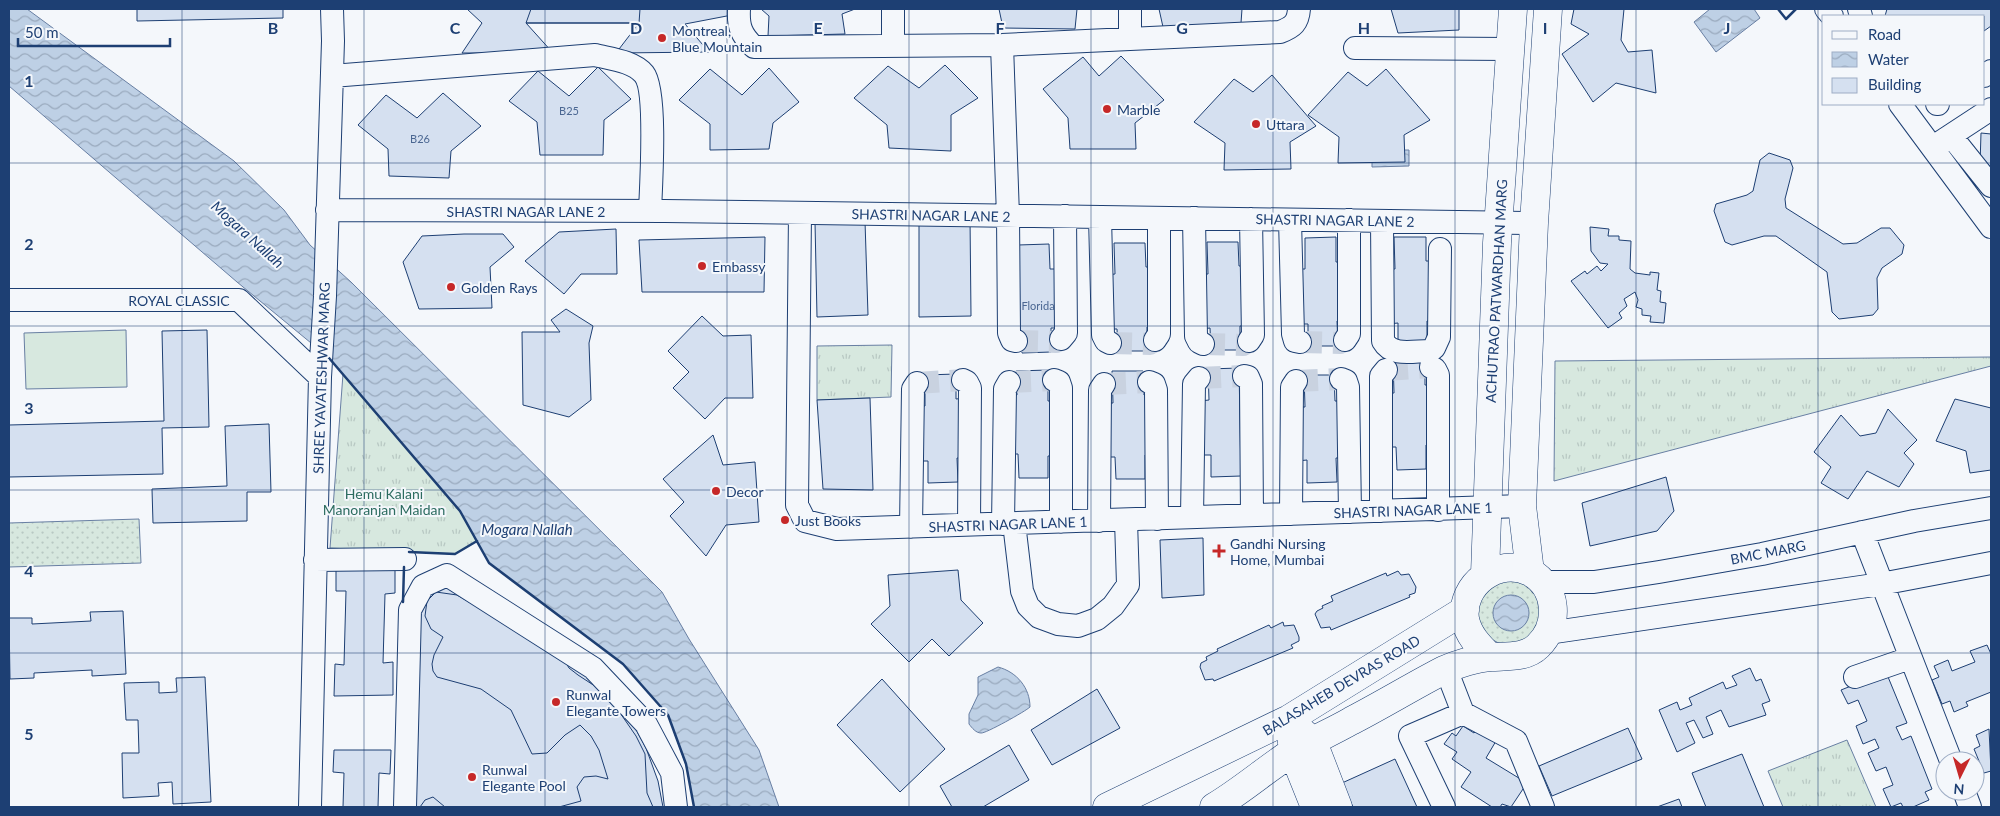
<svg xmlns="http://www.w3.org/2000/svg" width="2000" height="816" font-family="Lato,sans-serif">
	<defs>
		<pattern id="grass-tufts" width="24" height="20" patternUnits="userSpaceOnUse" patternTransform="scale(1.25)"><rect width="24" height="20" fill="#d7e8df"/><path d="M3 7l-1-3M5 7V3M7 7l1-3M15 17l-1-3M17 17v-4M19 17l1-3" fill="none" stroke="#b8c8c3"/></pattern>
		<pattern id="garden-dots" width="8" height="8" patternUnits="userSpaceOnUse" patternTransform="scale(1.25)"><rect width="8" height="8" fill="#d7e8df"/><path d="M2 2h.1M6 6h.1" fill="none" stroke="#b8c8c3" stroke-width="1.8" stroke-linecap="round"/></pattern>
		<pattern id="water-waves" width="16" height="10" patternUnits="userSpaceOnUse" patternTransform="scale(1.25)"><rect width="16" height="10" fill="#bed0e5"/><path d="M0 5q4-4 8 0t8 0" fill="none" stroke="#9aaabe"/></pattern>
	</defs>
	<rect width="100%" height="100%" fill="#f4f7fb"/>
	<path fill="url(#grass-tufts)" stroke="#687fa3" d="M892,345L891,397L817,400V346Z
		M1991,357V366L1554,481L1555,361Z
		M343,374L460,511L477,541L455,554L330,548Z
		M1847,740L1876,807H1783L1768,771Z"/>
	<path fill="url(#garden-dots)" stroke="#687fa3" d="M139,519L141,563L9,567V523Z
		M1478 613a32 32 0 1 1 64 0a32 32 0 1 1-64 0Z"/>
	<path fill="#d7e8df" stroke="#687fa3" d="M126,330L127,387L26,389L24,333Z"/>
	<path fill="url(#water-waves)" stroke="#687fa3" d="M9,9H27L234,161L284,210L310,245L351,282L662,592L689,639L759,750L779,807H694L687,768L668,715L623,664L489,563L460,511L328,357L237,282L9,86Z
		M1710,9H1754L1760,18L1716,52L1694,22Z
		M1372,150H1409V166L1372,167Z
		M1493 613a18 18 0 1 1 36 0a18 18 0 1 1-36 0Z
		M998,667C1017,672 1030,688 1030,707C1026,711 985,734 981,733C976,733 972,728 969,724V714L978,695V677Z"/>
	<path fill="#d5e0f0" stroke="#1d3f73" d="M137,9H283V18L137,21Z
		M467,9H729L732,15L685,24L709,52L616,53L639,23H526L553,53H462L482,23Z
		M531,9H640L639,23H526Z
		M761,9H855L842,14L845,34L768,36L769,16Z
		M999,9H1077L1075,29L1003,28Z
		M1159,9H1242L1241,23L1163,27Z
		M1391,9H1459V30L1398,33Z
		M1574,9H1624L1621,40L1628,52L1652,50L1656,93L1616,83L1593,102L1562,54L1589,34L1571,24Z
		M1887,9H1991V26L1984,31V16H1885Z
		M1121,56L1164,100L1135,123L1136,149H1070L1068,118L1043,89L1083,57L1099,76Z
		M945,65L978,98L951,115V151L889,148L887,125L854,98L888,66L919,88Z
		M598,67L631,99L604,120L603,155H540L537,122L509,101L538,71L569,96Z
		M769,68L799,102L773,123L769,149L710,150V124L679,100L710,69L742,95Z
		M1386,69L1430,120L1404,135L1405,162L1338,163L1339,137L1308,115L1348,72L1367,86Z
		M1272,75L1316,126L1290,142L1291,169L1224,170L1225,143L1194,122L1234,79L1253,92Z
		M443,93L481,126L451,151L449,178L389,176L388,149L358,125L386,95L417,118Z
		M1981,133L1991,134V172L1980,165Z
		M1769,153L1790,160L1793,168L1785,199L1786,208L1843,244L1857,243L1881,228H1890L1904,245L1902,254L1882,268L1877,278L1878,309L1873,315L1839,319L1832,312L1827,272L1776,236H1764L1732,245L1725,242L1714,211L1716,204L1747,195L1753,191L1760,160Z
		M970,217L971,316L919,317V218Z
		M865,221L868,315L817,317L815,222Z
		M1590,227L1609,229L1608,236H1619V240L1631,241L1630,269L1635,273L1650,275V272L1659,273L1657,290L1661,291L1660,302L1666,303L1664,323L1650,322L1651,316L1642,315V309L1636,307L1638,300L1635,292L1624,299L1627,306L1619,313L1622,318L1608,328L1571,281L1585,271L1587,274L1597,266L1601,271L1608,264L1600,263L1591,251Z
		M616,229L617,274H581L564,294L525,261L559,232Z
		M464,234H503L514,247L490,267L492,308L419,309L403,262L422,236Z
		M765,237L764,292H642L639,240Z
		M1336,237V262H1345L1346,321H1337L1338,346H1308V324H1298L1297,269H1305V238Z
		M1394,237H1426V261H1434L1435,321H1427V345L1398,346V323L1388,324L1387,269H1395Z
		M1207,242H1238L1239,266H1247L1248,326H1240V350H1211L1210,328L1200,329L1199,274H1208Z
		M1114,243H1145L1146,267H1154L1155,327H1147V351H1118L1117,329H1107L1106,275L1115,274Z
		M1049,244L1050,269H1058L1059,328H1051V352L1022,353V331H1012L1018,245Z
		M566,309L593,326L589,343L591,400L569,417L523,405L522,332H560L551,320Z
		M702,316L723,336L751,335L753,398H725L705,419L673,388L689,372L668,351Z
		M207,330L209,427L162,428L163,474L9,477V425L164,421L162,331Z
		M1393,361H1425V385H1433L1434,445H1426V469L1397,470L1396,447H1387L1386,393H1394Z
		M1239,368L1241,476L1211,477V455H1201L1200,401L1209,400L1208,369Z
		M1048,370V401H1056L1057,456H1048V478H1019L1018,454H1010L1009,395H1017L1016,371Z
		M1112,371H1143L1144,395H1152L1153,454L1145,455V479H1116L1115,457H1105L1104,403H1113Z
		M956,374V399L965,398L966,458H957L958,482L928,483V461H918L917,406H925V375Z
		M1304,375H1334L1335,401H1344L1345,458H1336L1337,482L1307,483V460L1297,461V407H1305Z
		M870,398L873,490L823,489L817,400Z
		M1955,399L1991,408V470L1970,473L1966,451L1936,441Z
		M1888,409L1917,440L1904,453L1914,464L1899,487L1867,471L1848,499L1821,483L1831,467L1814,452L1841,415L1860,436L1876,433Z
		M269,424L271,492H247V521L153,523L152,489L227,486L225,426Z
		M713,435L723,465L755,462L759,522L726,525L706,556L670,516L684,502L663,479Z
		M1666,477L1674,511L1657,531L1590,546L1582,503Z
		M1203,538L1204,595L1162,598L1160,540Z
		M336,565H395V593L385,594L383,663L393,662V695L334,696L335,664L344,665L346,591H336Z
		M958,570L961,600L983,623L949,656L932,639L909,662L871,624L890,606L888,575Z
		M1398,571L1401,575L1409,574L1416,587L1415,593L1409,595L1410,597L1331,630L1330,627L1321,628L1315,614L1317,611L1323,608L1322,606L1333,601L1331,596L1386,573L1387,576Z
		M446,588L460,591L554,646L629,717L646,748L658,781L663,807H411L415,624L430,591Z
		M436,592L457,595L562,656L569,668L578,675L607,694L636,736L645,754L647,793L653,807H559L581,801L577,787L584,777L596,776L608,779L599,750L591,736L580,725L565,735L547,753L532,754L511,710L481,689L437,677L433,671L432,664L434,655L443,637L431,629L425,616L427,601Z
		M123,611L126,674L92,676V670L34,673V678L10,679L9,618H32V624L91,621L90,612Z
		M1283,622L1284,626L1294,625L1299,637V641L1291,645L1293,648L1214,681L1213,679L1205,680L1200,667L1201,663L1207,660L1206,657L1218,651L1217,649L1269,625L1271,628Z
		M1987,645L1991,654V694V692L1966,702L1968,706L1954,712L1950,701L1942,704L1932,680L1939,677L1934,666L1948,660L1952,671L1975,662L1970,651Z
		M1750,668L1756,681L1761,679L1770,701L1762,704L1766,715L1729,727L1721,710L1706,717L1713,734L1703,738L1694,720L1686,723L1695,743L1677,752L1659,710L1677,702L1680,710L1692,705L1689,698L1723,682L1726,689L1737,685L1732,676Z
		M1886,672L1907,723L1896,727L1902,740L1911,736L1932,789L1925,792L1929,800L1913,807H1903L1901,803L1891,807L1883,789L1893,785L1886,767L1876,771L1868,753L1879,748L1875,739L1863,744L1856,726L1867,721L1858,700L1848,704L1841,690Z
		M205,677L211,802L173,804L172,782L158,783L159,796L123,798L122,753H139L138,720H126L124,683L159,682V693L177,692L176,678Z
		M882,679L945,749L900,792L837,725Z
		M1097,689L1120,728L1052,765L1031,730Z
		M1463,726L1474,733L1477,730L1496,741L1486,758L1527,783L1511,807L1502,804L1500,807H1492L1461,787L1471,772L1452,759L1457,752L1444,744L1452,733L1456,736Z
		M1628,728L1642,759L1552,796L1539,766Z
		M1989,729L1991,771L1984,773L1974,749L1980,746L1976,735Z
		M1009,745L1029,780L983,807H952L940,786Z
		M334,750H391L390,774L379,773L378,807H343L344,773L333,772Z
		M1742,754L1764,807H1706L1692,773Z
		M1395,759L1417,807H1353L1342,783Z
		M433,797L445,807H420L425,800Z
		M1679,799L1682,807H1657Z"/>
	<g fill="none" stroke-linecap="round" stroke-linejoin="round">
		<path stroke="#c9d2e0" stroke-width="22" stroke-dasharray="22 11" stroke-linecap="butt" d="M1016,341L1056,342L1061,339
			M1300,342L1340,343L1345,340
			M1110,343L1150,344L1155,340
			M1203,344L1243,345L1249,341
			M1386,370L1431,367
			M1199,378L1244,376
			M1296,381L1341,379
			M1009,382L1054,380
			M917,383L963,380
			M1104,384L1149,382"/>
		<defs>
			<path id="minor" d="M739,9C738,26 741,35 754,47L1002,45L1280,32C1293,27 1298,23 1299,9
				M893,9V46
				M1826,9L1832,16
				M1859,9L1861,16
				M1130,39V9
				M1002,45L1008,216L1009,333L1012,340L1016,341
				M1355,48L1510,49
				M332,76L595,55C611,59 633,61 644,74C657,90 651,187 650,211
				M1984,76L1991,71
				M1900,104L1991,227
				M1937,104H1938
				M1951,136L1991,186
				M1933,147L1991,109
				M327,210L665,211L1534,223
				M800,213L797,505L805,521L837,529L1522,506
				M1100,217L1103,335L1106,341L1110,343
				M1194,218L1196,336L1199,342L1203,344
				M1290,220L1293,334L1295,341L1300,342
				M1382,221L1383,341C1392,357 1413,351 1429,351L1434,348L1439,337L1440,249
				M9,300H239L320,377
				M1061,339L1066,333L1065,216
				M1155,340L1159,334V218
				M1345,340L1349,334V220
				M1249,341L1253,335L1251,219
				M1431,367L1435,369L1438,375V510
				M1244,376L1248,377L1251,384L1252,515
				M1341,379L1346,381L1348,387L1350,512
				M963,380L967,382L970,388L969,524
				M1054,380L1059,382L1061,388V522
				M1149,382L1154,384L1156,390L1157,519
				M1381,511V376L1386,370
				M1291,514L1292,387L1296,381
				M1192,517L1194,384L1199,378
				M1099,521L1100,390L1104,384
				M1014,523L1022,591L1028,606L1039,617L1058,624L1078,626L1097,619L1113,606L1128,585L1126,520
				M1003,524L1005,389L1009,382
				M911,527L913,389L917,383
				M1862,532L1951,761
				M315,560L405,559
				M1543,582H1594L1659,572L1762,554L1914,521L1991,508
				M1548,633L1881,584L1991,563
				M1446,669L1463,713L1516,741L1543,807
				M1855,677L1910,658
				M1964,791L1970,807
				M310,807L320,377L325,296L333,41L332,9
				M405,807L410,610L423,586L447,575L593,668L646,724L672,773L676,807
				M1444,807L1410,736L1463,713"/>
			<path id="major" d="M1530,572L1522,506L1534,223L1548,9
				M1485,574L1497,243L1513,9
				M1299,729L1313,742L1338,807
				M1291,733L1293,752L1315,807
				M1107,807L1289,719L1465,610
				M1214,807C1241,791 1265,770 1291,753C1310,741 1332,732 1351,721C1382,705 1413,686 1444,670C1457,664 1477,658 1491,657C1507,656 1526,658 1538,646C1560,625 1558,587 1530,572C1498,556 1460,585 1465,619C1468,635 1479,646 1490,657"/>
		</defs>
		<use href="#minor" stroke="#1d3f73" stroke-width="24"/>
		<use href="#major" stroke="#1d3f73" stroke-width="29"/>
		<use href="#minor" stroke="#f4f7fb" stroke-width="22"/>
		<use href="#major" stroke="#f4f7fb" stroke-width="28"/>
		<path stroke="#1d3f73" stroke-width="2.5" d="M1778,9L1786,19L1796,9
			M329,358L460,511L489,563L623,664L668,715L686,764L694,807
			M409,552L455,554L477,541
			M403,602L404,567"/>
	</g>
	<path fill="none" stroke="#1d3f73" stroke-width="1" stroke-opacity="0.55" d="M182,9V807M364,9V807M545,9V807M727,9V807M909,9V807M1091,9V807M1273,9V807M1455,9V807M1636,9V807M1818,9V807M9,163H1991M9,326H1991M9,490H1991M9,653H1991"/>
	<g fill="#c62828" stroke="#f4f7fb" stroke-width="2">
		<circle cx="662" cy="38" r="5"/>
		<circle cx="1107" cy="109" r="5"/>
		<circle cx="1256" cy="124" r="5"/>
		<circle cx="702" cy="266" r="5"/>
		<circle cx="451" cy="287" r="5"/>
		<circle cx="716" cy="491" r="5"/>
		<circle cx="785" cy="520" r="5"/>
		<path d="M1216.5 543.5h5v5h5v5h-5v5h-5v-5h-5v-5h5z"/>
		<circle cx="556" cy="702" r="5"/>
		<circle cx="472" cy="777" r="5"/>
	</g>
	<g text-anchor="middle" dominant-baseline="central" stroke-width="4" stroke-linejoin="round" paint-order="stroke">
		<g font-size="11" fill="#4b6792">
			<text x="569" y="110">B25</text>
			<text x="420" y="138">B26</text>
			<text x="1038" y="305">Florida</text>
		</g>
		<g font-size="14" fill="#1d3f73" stroke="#f4f7fb" text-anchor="start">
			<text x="672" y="30">Montreal,<tspan x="672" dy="16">Blue Mountain</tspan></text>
			<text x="1117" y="109">Marble</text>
			<text x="1266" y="124">Uttara</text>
			<text x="712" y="266">Embassy</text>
			<text x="461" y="287">Golden Rays</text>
			<text x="726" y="491">Decor</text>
			<text x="795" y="520">Just Books</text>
			<text x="1230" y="543">Gandhi Nursing<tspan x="1230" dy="16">Home, Mumbai</tspan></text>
			<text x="566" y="694">Runwal<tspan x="566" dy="16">Elegante Towers</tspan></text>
			<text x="482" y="769">Runwal<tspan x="482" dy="16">Elegante Pool</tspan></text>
		</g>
		<g font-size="14" fill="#1d3f73" stroke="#f4f7fb">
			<text x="526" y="211">SHASTRI NAGAR LANE 2</text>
			<text transform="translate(931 215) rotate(1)">SHASTRI NAGAR LANE 2</text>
			<text transform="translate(1335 220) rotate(1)">SHASTRI NAGAR LANE 2</text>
			<text transform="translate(1496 291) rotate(-87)">ACHUTRAO PATWARDHAN MARG</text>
			<text x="179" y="300">ROYAL CLASSIC</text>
			<text transform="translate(321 378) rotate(-88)">SHREE YAVATESHWAR MARG</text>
			<text transform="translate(1413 510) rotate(-2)">SHASTRI NAGAR LANE 1</text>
			<text transform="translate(1008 524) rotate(-2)">SHASTRI NAGAR LANE 1</text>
			<text transform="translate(1768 552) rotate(-11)">BMC MARG</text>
			<text transform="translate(1341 685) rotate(-31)">BALASAHEB DEVRAS ROAD</text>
		</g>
		<g font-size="14" fill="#2c6c60" stroke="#f4f7fb">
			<text x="384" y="493">Hemu Kalani<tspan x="384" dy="16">Manoranjan Maidan</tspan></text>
		</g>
		<g font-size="15" font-style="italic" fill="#1d3f73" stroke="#f4f7fb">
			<text transform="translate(248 234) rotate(42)">Mogara Nallah</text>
			<text x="527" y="529">Mogara Nallah</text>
		</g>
	</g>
	<g font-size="16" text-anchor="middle" font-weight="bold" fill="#1d3f73" stroke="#f4f7fb" stroke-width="4" stroke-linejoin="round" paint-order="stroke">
		<text x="273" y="34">B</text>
		<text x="455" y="34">C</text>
		<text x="636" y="34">D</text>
		<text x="818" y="34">E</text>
		<text x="1000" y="34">F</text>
		<text x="1182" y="34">G</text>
		<text x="1364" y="34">H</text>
		<text x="1545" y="34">I</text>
		<text x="1727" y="34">J</text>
		<text x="29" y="87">1</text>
		<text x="29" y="250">2</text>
		<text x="29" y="414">3</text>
		<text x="29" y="577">4</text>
		<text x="29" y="740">5</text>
	</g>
	<rect width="2000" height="816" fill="none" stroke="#1d3f73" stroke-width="20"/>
	<rect x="1822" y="15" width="162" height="90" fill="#f4f7fb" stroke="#9eadc5"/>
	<rect x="1832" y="31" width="25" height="8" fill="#f4f7fb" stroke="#9eadc5"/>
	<text x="1868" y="40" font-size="15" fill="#1d3f73">Road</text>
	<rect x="1832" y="52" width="25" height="15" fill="url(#water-waves)" stroke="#9eadc5"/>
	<text x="1868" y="65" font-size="15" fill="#1d3f73">Water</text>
	<rect x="1832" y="78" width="25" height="15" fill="#d5e0f0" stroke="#9eadc5"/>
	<text x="1868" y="90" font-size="15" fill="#1d3f73">Building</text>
	<g transform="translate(1960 776) rotate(185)"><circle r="24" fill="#f4f7fb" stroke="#9eadc5"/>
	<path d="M0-4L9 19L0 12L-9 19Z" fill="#c62828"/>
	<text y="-8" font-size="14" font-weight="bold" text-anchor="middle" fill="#1d3f73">N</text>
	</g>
	<path d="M18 38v8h152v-8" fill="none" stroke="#1d3f73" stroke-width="2.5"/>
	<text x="25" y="38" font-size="15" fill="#1d3f73" stroke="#f4f7fb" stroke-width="4" paint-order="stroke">50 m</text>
</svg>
